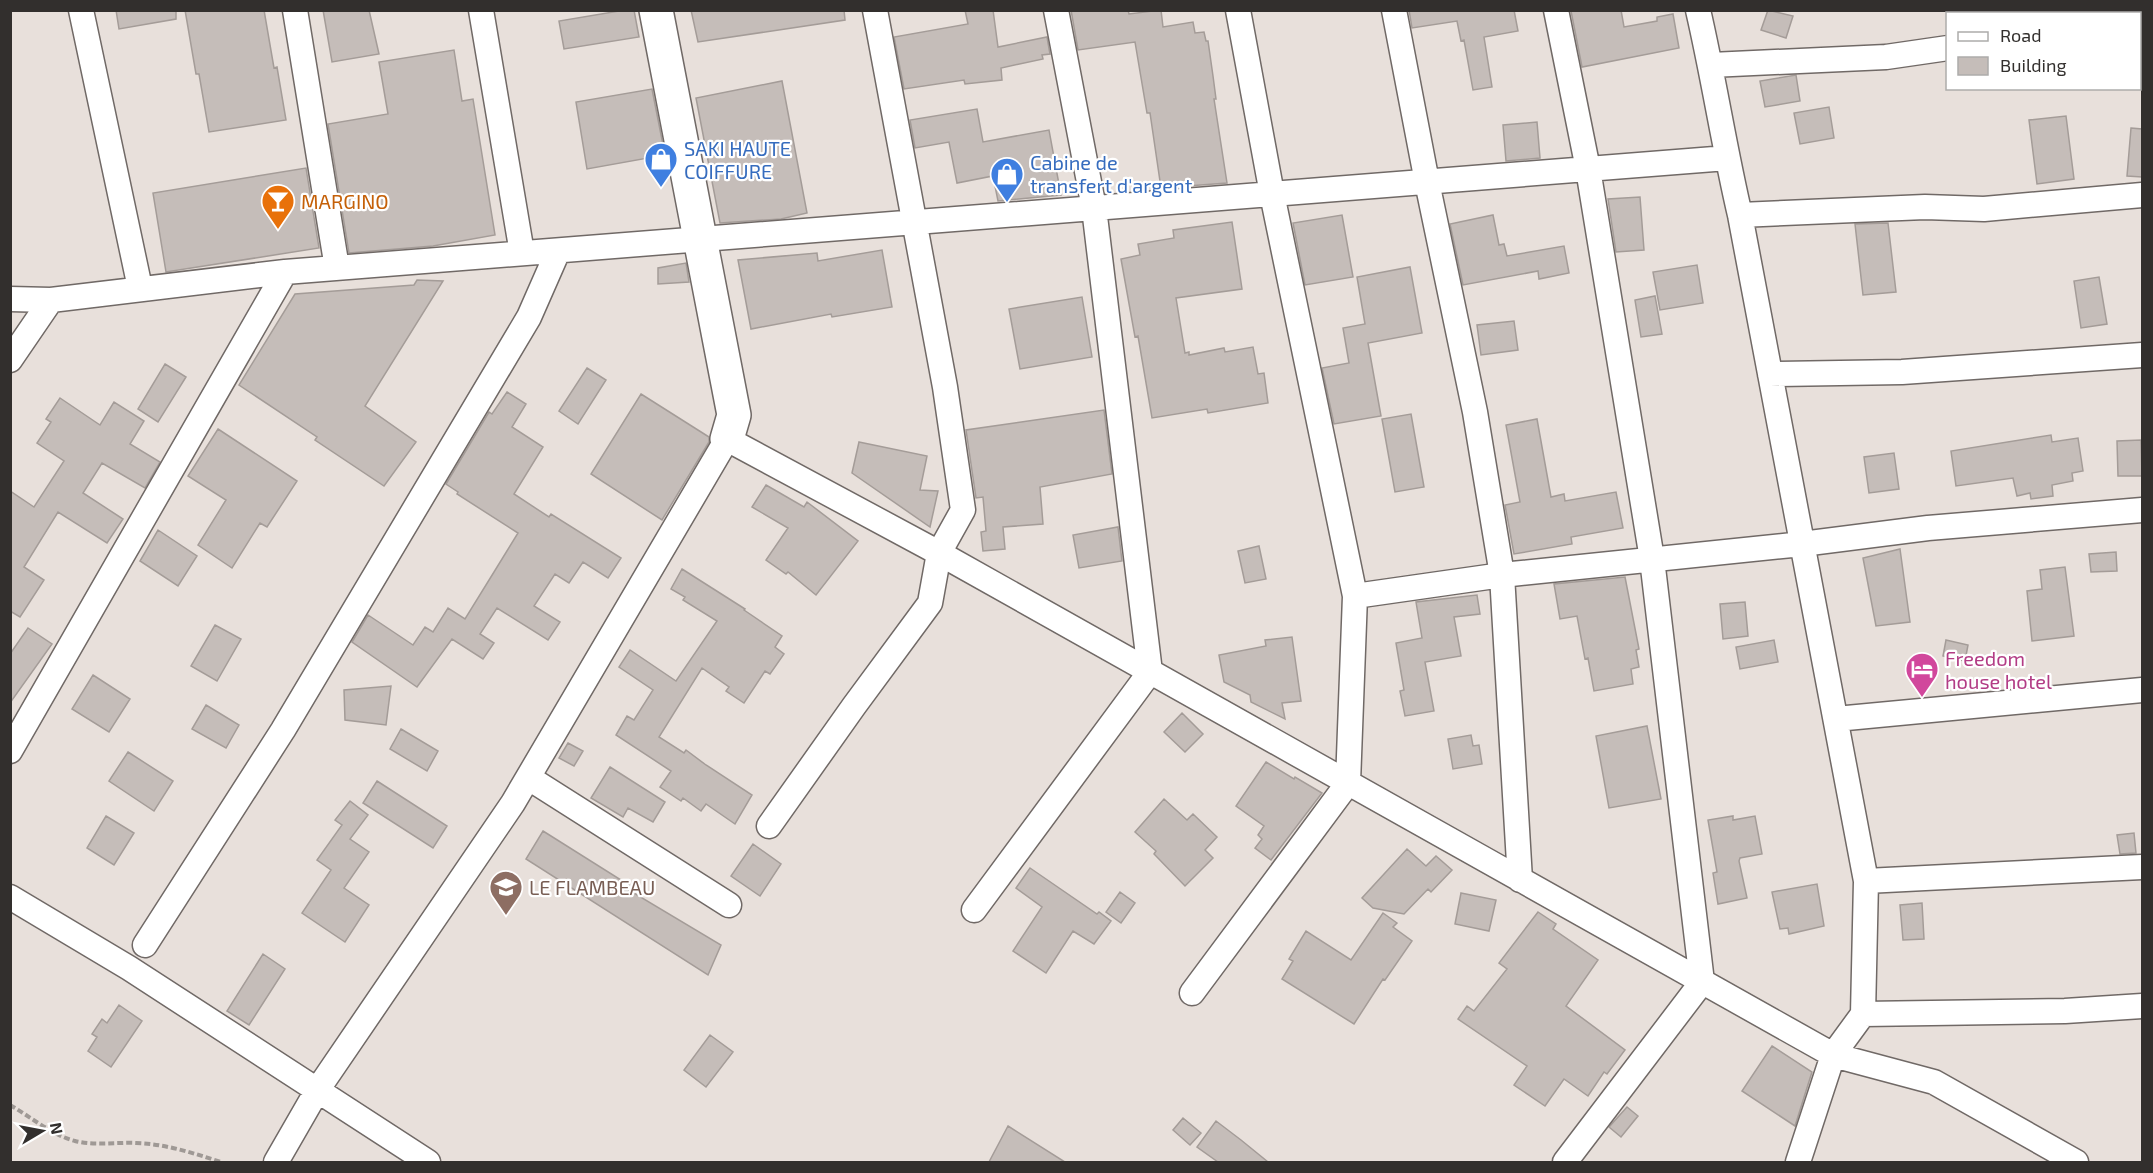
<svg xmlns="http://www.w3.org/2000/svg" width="2153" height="1173" font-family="'Exo 2',sans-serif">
	<rect width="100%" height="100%" fill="#e8e0db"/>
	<path fill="#c5bdb9" stroke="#a49c98" stroke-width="1.5" d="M116,10H176V19L119,29Z
		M185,10H264L274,68L277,67L286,120L209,132L199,74H196Z
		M323,10H369L379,54L332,62Z
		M625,10H634L639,37L564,49L559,21Z
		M691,10H844L845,20L698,42Z
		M965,10H993L998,47L1047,37L1050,54L1042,55L1043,59L1001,68L1002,80L965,84L964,80L904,89L894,37L968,24Z
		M1071,10H1128L1129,14L1161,10L1163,27L1193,22L1195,33L1204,32L1206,41H1208L1213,76L1216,99H1214L1227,183L1161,188L1150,113H1147L1135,42L1078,50Z
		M1409,10H1514L1518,31L1484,37L1492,87L1473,90L1464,40L1461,41L1457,21L1412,28Z
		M1576,10H1621L1624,27L1657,21V17L1673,14L1679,48L1582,67L1571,11Z
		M1768,10L1793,16L1786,38L1761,30Z
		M454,50L462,101L473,99L495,235L433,246L349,253L328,124L388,114L379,62Z
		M1796,75L1800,101L1765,107L1760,81Z
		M782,81L807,213L781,219L720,223L696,98Z
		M652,89L665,155L587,169L576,102Z
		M1829,107L1834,138L1800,144L1794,113Z
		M977,109L983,142L1049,130L1061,195L998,201L993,176L957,183L949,142L915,148L910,120Z
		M2066,116L2074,179L2037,184L2029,120Z
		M1537,122L1540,158L1506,161L1503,125Z
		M2131,128L2142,129V177L2127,176Z
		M306,168L319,248L166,272L153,193Z
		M1640,197L1644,250L1616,252L1608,199Z
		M1342,215L1353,277L1305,285L1293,223Z
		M1493,215L1499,245L1504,244L1507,256L1564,246L1569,273L1539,279L1538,271L1463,285L1450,224Z
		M1232,222L1242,289L1176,298L1185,353L1189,352V355L1224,348L1225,352L1253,347L1258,374L1264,373L1268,403L1208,413L1207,409L1152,418L1138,336L1135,337L1121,259L1140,255L1138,244L1174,238L1173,230Z
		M1888,223L1896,292L1863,295L1855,224Z
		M882,250L892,307L832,317L831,314L751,329L738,260L817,253L818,261Z
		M686,263L689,282L658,284V268Z
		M1697,265L1703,303L1660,310L1653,272Z
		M1410,267L1422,333L1368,343L1381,416L1334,424L1322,368L1349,363L1343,328L1365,324L1357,277Z
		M2099,277L2107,324L2081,328L2074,281Z
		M417,280L443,281L365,406L416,442L384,486L315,440L317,437L239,385L295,294L414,285Z
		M1655,296L1662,334L1641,337L1635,300Z
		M1082,297L1092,357L1020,369L1009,309Z
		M1514,321L1518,350L1481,355L1477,325Z
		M165,364L186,377L158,422L138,409Z
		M587,368L606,380L578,424L559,411Z
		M507,392L526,404L512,427L543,447L514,494L549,517L551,514L621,558L608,578L583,562L569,583L555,574L534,606L560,622L548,640L497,608L480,634L494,643L483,659L452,639L417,687L352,642L368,615L413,645L425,627L433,632L448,608L465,619L494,572L518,533L457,494L458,492L446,484L489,412L492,414Z
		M641,394L709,437V442L662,520L591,474Z
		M60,398L100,425L114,402L144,421L130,444L160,462L145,488L102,463L83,493L123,519L107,543L58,512L24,567L44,580L20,617L10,611V491L34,507L64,461L37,443L51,422L46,419Z
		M1104,410L1112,474L1040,487L1043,524L1003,527L1005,549L983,551L981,532L986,531L983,497L976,498L966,430Z
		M1411,414L1424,487L1395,492L1382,419Z
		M1537,419L1551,497L1564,494L1565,501L1616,492L1623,528L1571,537L1572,544L1514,554L1505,505L1520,502L1506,425Z
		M218,429L297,481L267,527L260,523L232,568L198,545L226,500L188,476Z
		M2051,435L2052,442L2078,438L2083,471L2072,473L2073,481L2052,485L2053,496L2031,499L2030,493L2017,496L2013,478L1956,486L1951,451Z
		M2141,440L2142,476H2118L2117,441Z
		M859,442L927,456L920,490L938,491L930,527L852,473Z
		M1894,453L1899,489L1869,493L1864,457Z
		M766,485L804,507L807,502L858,541L816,595L788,572L786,574L766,560L788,528L752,507Z
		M1118,527L1122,561L1079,568L1073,535Z
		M158,530L197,556L178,586L140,561Z
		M1259,546L1266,579L1245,583L1238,551Z
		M1900,549L1910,622L1876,626L1863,558Z
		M2116,552L2117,571L2091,572L2089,554Z
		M2065,567L2074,636L2032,641L2027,591L2042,589L2040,570Z
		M682,569L745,609L744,610L782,636L775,647L784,654L770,674L765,671L744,703L726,691L729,687L702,668L659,737L684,753L686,750L706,765L752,795L735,824L706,804L701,811L683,798L681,801L660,787L671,771L616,735L627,716L634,720L653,690L619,667L630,650L676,681L717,621L683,600L685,597L671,589Z
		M1625,577L1639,649L1636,650L1639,667L1631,669L1633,684L1594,691L1588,658L1585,659L1577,616L1560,619L1554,584Z
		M1477,595L1480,614L1454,617L1461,656L1425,662L1434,711L1405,716L1400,691L1404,690L1396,643L1422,638L1416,602Z
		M1745,602L1748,636L1723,639L1720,604Z
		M215,625L241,639L217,681L191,666Z
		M28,628L52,644L10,703V654Z
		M1292,637L1301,701L1282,703L1285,719L1251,702L1250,695L1224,682L1219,655L1266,646L1265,640Z
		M1774,640L1778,662L1740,669L1736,647Z
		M1946,640L1968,645L1965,661L1943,656Z
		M93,675L130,699L109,732L72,709Z
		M391,686L386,725L345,720L344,690Z
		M206,705L239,725L226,748L192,729Z
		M1182,713L1203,734L1185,752L1164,732Z
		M1647,726L1661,799L1609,808L1596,736Z
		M401,729L438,751L427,771L390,749Z
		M1471,735L1473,746L1479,745L1482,764L1453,769L1448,739Z
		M568,743L583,751L574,766L559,758Z
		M128,752L173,781L154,811L109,781Z
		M1266,762L1294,779L1295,777L1322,793L1271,860L1255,848L1262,839L1258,835L1264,826L1236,806Z
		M610,767L665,802L653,822L628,808L623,817L591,798Z
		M377,781L447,826L433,848L363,803Z
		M1164,799L1187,820L1193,814L1217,837L1205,850L1213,858L1185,886L1154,854L1156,851L1135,832Z
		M350,801L368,815L350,839L369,852L344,888L369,905L345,942L302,913L331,870L317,860L342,825L335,820Z
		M106,816L134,833L114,865L87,848Z
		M1733,816V820L1755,816L1762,854L1740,858L1739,861L1747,898L1718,904L1713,873L1717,872L1708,820Z
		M543,831L629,885L627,889L721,945L708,975L526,859Z
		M2134,833L2136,853L2120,854L2117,835Z
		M753,844L781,864L760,896L731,876Z
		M1407,849L1426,866L1436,856L1452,870L1431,892L1428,889L1404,914L1373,908L1362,898Z
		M1030,868L1097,914L1099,912L1111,921L1094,944L1073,931L1046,973L1013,951L1042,907L1016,888Z
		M1817,884L1824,926L1789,934L1788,928L1780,929L1772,892Z
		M1120,892L1135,903L1121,923L1106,912Z
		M1461,893L1496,900L1489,931L1455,924Z
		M1922,903L1924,939L1903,940L1900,905Z
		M1538,912L1556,924L1553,929L1598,960L1566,1006L1625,1050L1607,1074L1604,1072L1588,1096L1564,1079L1545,1106L1514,1085L1527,1066L1458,1019L1467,1006L1474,1011L1507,969L1499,963Z
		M1383,913L1397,923L1393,927L1412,941L1385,980L1383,979L1354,1024L1282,979L1293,961L1289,959L1306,931L1351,960Z
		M263,954L285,969L249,1025L227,1011Z
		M119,1005L142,1021L111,1067L88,1051L97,1037L92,1034L102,1019L107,1023Z
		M710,1035L733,1052L706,1087L684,1070Z
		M1772,1046L1812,1072L1795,1126L1742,1091Z
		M1627,1107L1638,1116L1621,1137L1609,1127Z
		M1183,1118L1201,1133L1190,1145L1173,1130Z
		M1216,1121L1241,1140L1268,1162H1218L1197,1147Z
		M1008,1126L1065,1162H989Z"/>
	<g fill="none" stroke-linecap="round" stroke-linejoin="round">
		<defs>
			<path id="street" d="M81,10L140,288
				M295,10L337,268
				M481,10L522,253
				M1394,10L1427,182L1475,412L1502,575L1520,880
				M1556,10L1588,169L1652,559L1702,982L1565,1162
				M1698,10C1714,79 1724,147 1740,215L1866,881L1863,1014L1833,1055L1798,1162
				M1997,10L1998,14
				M2140,35L2142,31
				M1711,65L1886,57L1948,48
				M1740,215L1925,207L1984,209L2142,195
				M10,299L51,300L285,272L1727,158
				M10,360L51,300
				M1770,374L1902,372L2142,355
				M1355,596L1502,575L1802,544L1928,528L2142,510
				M1836,719L2142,690
				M10,751L285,272
				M529,778L729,905
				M769,826L854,706L930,603L939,553L963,510L945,387L875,10
				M1866,881L2142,867
				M10,897L129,968L428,1162
				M974,910L1150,672L1094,208L1056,10
				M145,945L283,730L529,317L558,251
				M1192,993L1348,783L1355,596L1272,194L1238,10
				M1863,1014L2065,1011L2142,1006
				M276,1162L318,1089L513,803L727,439L939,553L1833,1055L1934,1082L2076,1162"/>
			<path id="secondary" d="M656,10L734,415L727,439"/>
		</defs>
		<use href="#street" stroke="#706966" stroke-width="27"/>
		<use href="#secondary" stroke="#706966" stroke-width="36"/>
		<path stroke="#9f9995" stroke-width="4" stroke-dasharray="6 3" stroke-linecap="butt" d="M10,1105C31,1117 52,1135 75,1141C95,1146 115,1142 136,1143C166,1144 193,1153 221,1162"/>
		<use href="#street" stroke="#fff" stroke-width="24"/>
		<use href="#secondary" stroke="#fff" stroke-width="33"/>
	</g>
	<defs>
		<symbol id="shop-pin" viewBox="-11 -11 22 30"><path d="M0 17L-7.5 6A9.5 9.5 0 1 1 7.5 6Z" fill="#3f7fe0" stroke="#fff"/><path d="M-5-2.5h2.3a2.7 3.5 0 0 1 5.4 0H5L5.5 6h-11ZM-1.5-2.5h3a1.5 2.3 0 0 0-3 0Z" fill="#fff"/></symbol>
		<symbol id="bar-pin" viewBox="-11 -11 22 30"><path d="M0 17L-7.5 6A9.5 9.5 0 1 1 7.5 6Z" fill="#e8710a" stroke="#fff"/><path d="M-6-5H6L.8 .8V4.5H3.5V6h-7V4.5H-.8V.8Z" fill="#fff"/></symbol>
		<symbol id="hotel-pin" viewBox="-11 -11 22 30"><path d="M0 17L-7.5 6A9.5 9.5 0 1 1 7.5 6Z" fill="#d1479c" stroke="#fff"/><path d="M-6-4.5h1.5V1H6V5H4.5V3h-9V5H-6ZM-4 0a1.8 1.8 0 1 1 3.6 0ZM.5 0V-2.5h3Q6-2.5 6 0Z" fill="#fff"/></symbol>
		<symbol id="school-pin" viewBox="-11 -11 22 30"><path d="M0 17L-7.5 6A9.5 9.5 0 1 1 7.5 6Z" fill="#8d6e63" stroke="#fff"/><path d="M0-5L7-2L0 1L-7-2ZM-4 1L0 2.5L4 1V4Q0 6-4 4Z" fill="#fff"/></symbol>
	</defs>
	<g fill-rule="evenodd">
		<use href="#shop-pin" x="642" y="140" width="38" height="52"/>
		<use href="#shop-pin" x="988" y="155" width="38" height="52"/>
		<use href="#bar-pin" x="259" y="182" width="38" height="52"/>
		<use href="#hotel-pin" x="1903" y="650" width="38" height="52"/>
		<use href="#school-pin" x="487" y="868" width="38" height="52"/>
	</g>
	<g text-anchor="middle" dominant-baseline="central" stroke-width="4.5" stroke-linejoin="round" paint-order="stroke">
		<g font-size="20" fill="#366cbe" stroke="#fff" text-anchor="start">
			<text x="684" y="148">SAKI HAUTE<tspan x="684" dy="23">COIFFURE</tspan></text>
			<text x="1030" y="162">Cabine de<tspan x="1030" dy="23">transfert d'argent</tspan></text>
		</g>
		<g font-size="20" fill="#c56008" stroke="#fff" text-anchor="start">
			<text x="301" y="201">MARGINO</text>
		</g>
		<g font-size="20" fill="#b23c85" stroke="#fff" text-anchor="start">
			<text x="1945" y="658">Freedom<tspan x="1945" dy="23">house hotel</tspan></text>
		</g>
		<g font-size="20" fill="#785e54" stroke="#fff" text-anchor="start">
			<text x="529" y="887">LE FLAMBEAU</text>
		</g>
	</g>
	<rect width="2153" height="1173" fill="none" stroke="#322f2d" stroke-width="24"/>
	<rect x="1946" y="12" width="195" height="78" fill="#ffffff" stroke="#adacab" stroke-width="1.5"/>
	<rect x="1958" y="32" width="30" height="9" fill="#ffffff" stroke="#adacab" stroke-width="1.5"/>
	<text x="2000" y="42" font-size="18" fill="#322f2d">Road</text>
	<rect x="1958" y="57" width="30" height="18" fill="#c5bdb9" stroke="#adacab" stroke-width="1.5"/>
	<text x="2000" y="72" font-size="18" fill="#322f2d">Building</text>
	<g transform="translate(42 1131) rotate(80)" stroke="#ffffff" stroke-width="4.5" paint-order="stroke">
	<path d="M0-4.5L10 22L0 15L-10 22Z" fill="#322f2d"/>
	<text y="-9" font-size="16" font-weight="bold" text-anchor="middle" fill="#322f2d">N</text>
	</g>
</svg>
